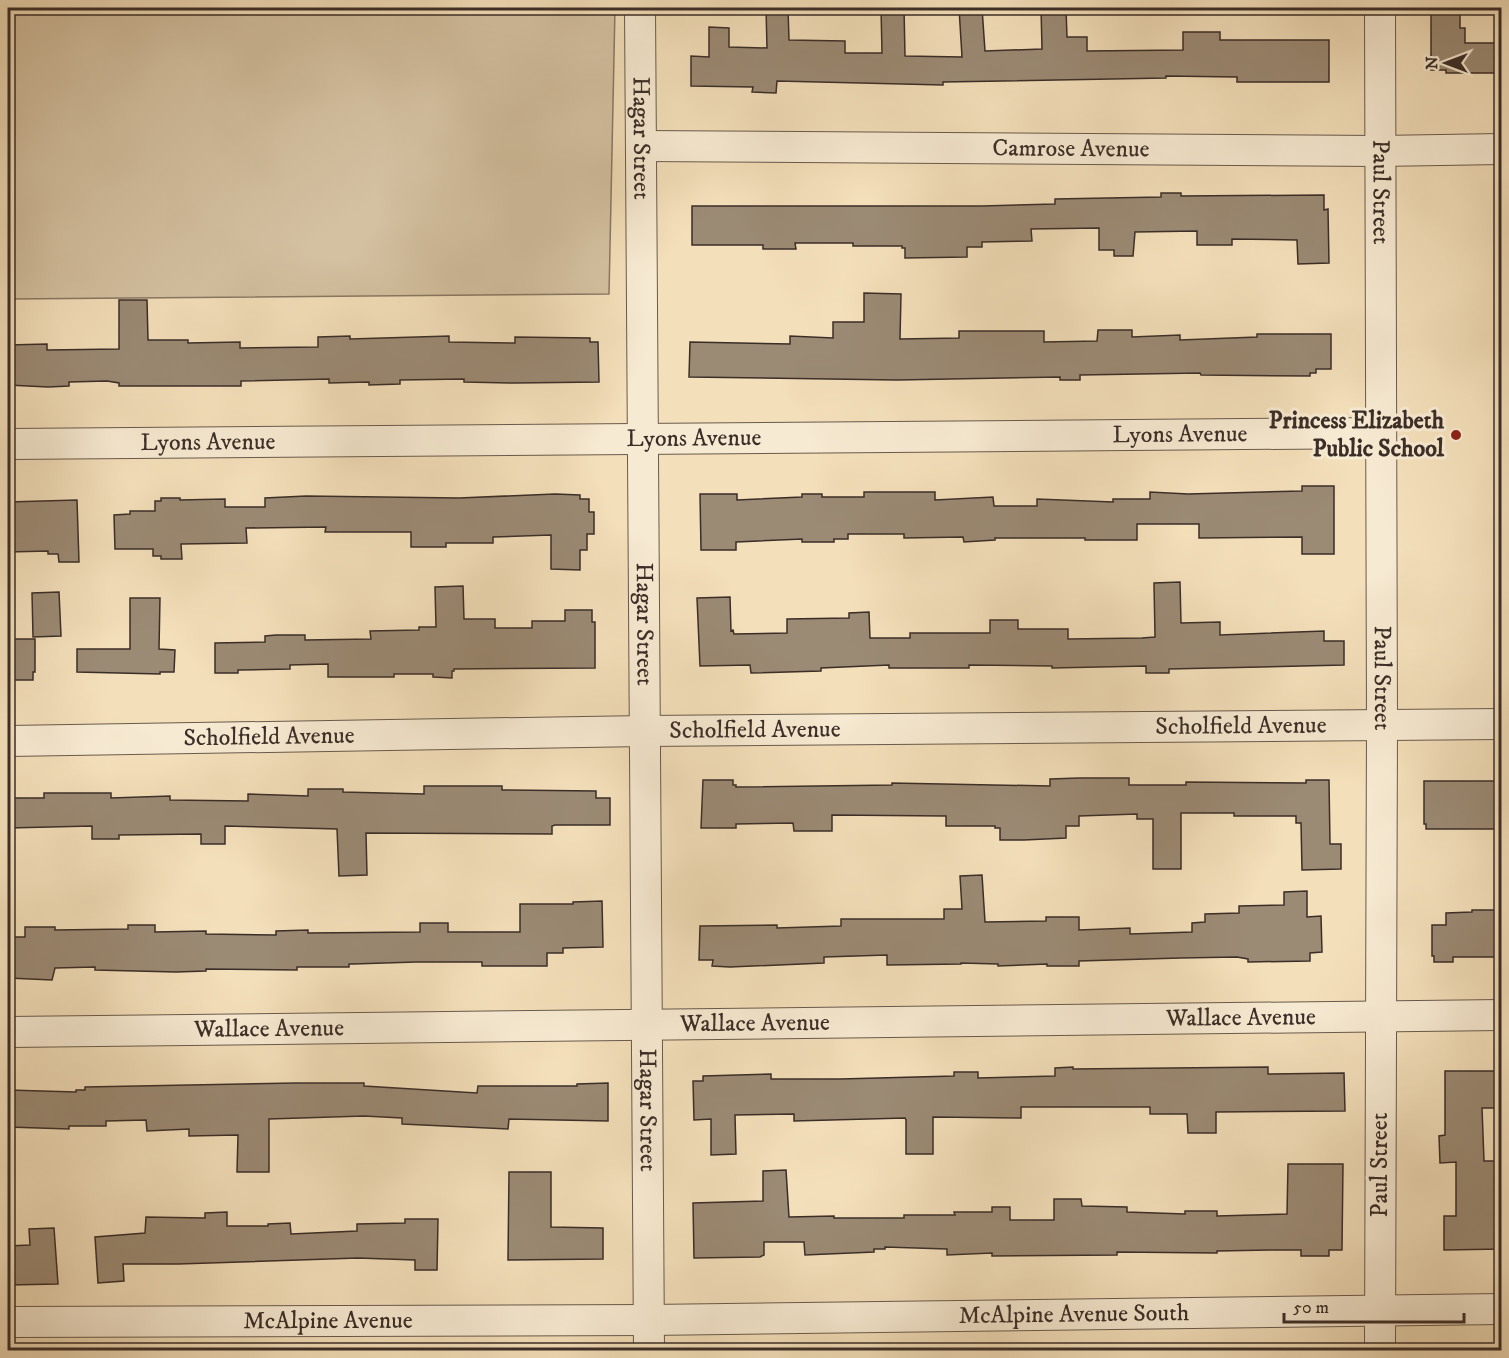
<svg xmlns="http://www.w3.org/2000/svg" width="1509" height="1358" font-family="'IM FELL DW Pica',serif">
	<rect width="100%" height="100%" fill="#f3dfba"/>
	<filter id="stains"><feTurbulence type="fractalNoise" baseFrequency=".00333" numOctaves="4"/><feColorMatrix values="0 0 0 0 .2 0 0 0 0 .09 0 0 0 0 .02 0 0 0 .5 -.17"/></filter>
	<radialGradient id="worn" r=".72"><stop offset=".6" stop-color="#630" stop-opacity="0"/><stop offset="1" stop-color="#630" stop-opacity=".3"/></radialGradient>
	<path fill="#d4c1a1" stroke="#887864" stroke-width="1.5" d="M8,8H615L609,294L8,299Z"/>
	<path fill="#9b8a74" stroke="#3b2e28" stroke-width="1.5" d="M766,8H788L789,40L845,41V53H882L881,8H904L905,56L962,57L959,8H982L985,51L1042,49L1041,8H1066L1067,37H1087V51L1183,50V32H1220V40H1329V82H1237V77L1166,76V78L943,82V85L777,81L776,93L752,92L753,87L691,86V56L709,57V27L729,28V47L767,48Z
		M1431,14H1460V28H1465V43H1502V73H1446V70H1431Z
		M1161,193H1181V196L1324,195V210L1328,209L1329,263L1298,264L1297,240L1232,239V245H1197V231L1135,232L1133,256H1114V250H1099V228L1031,229L1032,241L982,242V247H967V257L905,258V248H902V246H853V243H795L796,249H763V245H692V206H982L1055,204V199L1161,197Z
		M864,293L901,294L900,339L959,338V331H1044V342L1097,341L1098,330H1132V337L1180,335V340L1257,337V334H1331V369H1316V373H1310V376L1201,375L1200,373L1080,375V380H1060V377L897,380L689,377L690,342L790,344V336L833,338V322H864Z
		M119,300H147L148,340H188V343L240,342V348L318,347V337L350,336V339L449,336V342L515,343V337L590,338V342H598L599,382L514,383L464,382V379L400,380V384L369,385V382L329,383V379L241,381V386H119V383L107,381L69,382V386L48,387L8,385V345L47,344V350L119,349Z
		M1302,486H1334V554H1302V537L1199,538V524H1137V540H1085V538H995V540L964,542L963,537L904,538V534H848V539H834V542H802V539L736,542V550H701L700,494H737V500L802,497V494H822V497H864V492H935V500L993,497L994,506H1037V499L1113,502V499H1150V492L1188,494L1302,491Z
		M555,494L580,495V499H589V512H594V534H587V550H580V570L551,569V535L493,537V543H446V547H411V532H325L326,527L246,528L247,543L181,544L182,559H161V556H153V549H115L114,515L130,514V511H155V501H161V498H180V500L225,499V507H265V498L306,496L459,498Z
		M77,500L79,562H59L58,554H48V551L8,552V502Z
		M1180,582L1181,623L1220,622V635L1324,631V641H1344V665L1169,669V673H1146V666L1052,668V666L969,665V668H889V665L821,668V671L751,673L750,665L700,666L697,598L730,597L731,631L733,630L734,634L787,633V619L849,618V613L869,612L870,638H910V633H990V620H1018V629H1068V639L1142,638L1155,637L1154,583Z
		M463,586L464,619H495V628H532V621H565V610H592V622H595V668L454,669V671H452V678L433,677V674H394V677H328V664L290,665V669L238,670V673H215V643L265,642V636L276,635H305V640L371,639L370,631L419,630V627H436L435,587Z
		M59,592L61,636L33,637L32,593Z
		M130,598H160L159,649L175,650L174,672H160V674L77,672V649H130Z
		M8,639H35V672H33V680H11V671H8Z
		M1079,778H1129V785H1186V782L1306,783V780H1329L1330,844H1341V869L1302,870L1301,823H1296V816H1234V813H1181V869H1153V819H1137V814L1079,816V826H1066V838L1024,840H1000V828H995V826H946V816L832,815V831H794L793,823L736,824V828H701L703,780H733V785H736V787L892,785V783L1050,786V779Z
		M1424,781H1502V829H1426V824H1424Z
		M424,786H502V790L596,791V798H610V825H555L552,826V834L366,833L367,875L339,876L337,829L225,826V844H201V834L119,835V839H92V826L8,828V798H44V793H111V798L170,796V800L248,801V794L308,796V789H343V792L424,794Z
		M982,875L985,922L1046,921V917H1079V930L1130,928V934L1192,932V923L1205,922V914L1239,913V906L1284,905V892L1307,891V917L1321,916L1322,952L1310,953V961L1248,962V959L1237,957L1180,958L1079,961V966H1047V964L998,966V964L961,963V964L887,965V955L824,957V963L730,967L712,966L713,960H699L700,926L777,925V928L841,926V919H944V909H962L960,876Z
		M602,901L603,947L563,948V953H547V966H482V962H416L353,964H349V967H297V970L206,969V971L176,972L95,970V967L55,968L52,980L8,978V937H25V927H55V930L128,929V925H155V932L206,931V934L276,935V931L308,930V933L420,932V923H448V932H520V904H573V902Z
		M1472,910H1502V957H1453V962H1434V956H1432V925H1446V913L1472,912Z
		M1073,1067V1069L1268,1067V1074L1344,1073L1345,1111L1216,1112V1133H1188L1187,1114H1150V1107H1021V1118L933,1117V1154H906V1120L905,1118L794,1121V1114L735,1115L736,1154L711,1155V1119L694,1120L693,1081H703V1076L771,1074V1079H840L954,1076V1072H978V1078L1055,1076V1068Z
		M1445,1071H1502V1108H1482L1484,1161H1502V1249L1444,1250V1216H1456V1162L1440,1163L1439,1136L1445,1135Z
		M296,1083H364V1086L477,1093L478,1086H577V1084L608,1083V1121L509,1119L508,1129L402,1124V1118L364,1116L269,1119V1172H237L238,1135L189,1136V1129L147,1131L146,1120L106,1121V1126H69V1129L8,1127V1090L76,1092V1090H85V1087Z
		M1288,1164H1343L1342,1250H1329V1256H1301V1250H1270L1217,1251V1253L1117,1252V1255L992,1256V1253L947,1255V1249L885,1247V1249H874V1252L805,1255L804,1242H764V1255L760,1257L694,1258L693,1203L763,1201V1171L786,1170L789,1217L834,1216V1218H904V1215H955L954,1212H992V1207H1010V1220H1054V1199H1081L1082,1206L1127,1207V1212L1185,1214V1211H1217V1216L1287,1214Z
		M509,1172H551V1227L603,1228V1259L508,1260Z
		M227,1212V1226H268V1224L290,1223L291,1234L357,1231V1224L405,1223V1219H438L437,1270H415V1260L358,1258L178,1264H123L124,1281L98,1283L95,1237L145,1233L146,1217L205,1218V1213Z
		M54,1228L58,1284L8,1285V1246L30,1245L29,1229Z"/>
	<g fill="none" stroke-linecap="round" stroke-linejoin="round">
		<defs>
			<g id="minor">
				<path id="s1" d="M640,8L649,1350"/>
				<path id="s2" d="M1380,8L1382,726L1380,1350"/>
				<path id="s3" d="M641,146L1379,151L1502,149"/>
				<path id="s4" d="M8,444L1381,433"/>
				<path id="s5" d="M8,741L645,731L1502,724"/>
				<path id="s6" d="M8,1032L1502,1015"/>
				<path id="s7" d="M8,1322L649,1320L1502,1309"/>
			</g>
		</defs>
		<use href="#minor" stroke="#695a4c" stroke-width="32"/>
		<use href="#minor" stroke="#f7ead2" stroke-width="30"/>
	</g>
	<circle fill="#8f2418" stroke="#f7ead2" stroke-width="2" cx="1456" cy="435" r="6"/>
	<g text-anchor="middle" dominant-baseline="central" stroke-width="6" stroke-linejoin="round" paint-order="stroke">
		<g font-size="24" fill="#3b2e28" stroke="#f7ead2">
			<text stroke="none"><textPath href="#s1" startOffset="130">Hagar Street</textPath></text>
			<text stroke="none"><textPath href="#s3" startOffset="430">Camrose Avenue</textPath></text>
			<text stroke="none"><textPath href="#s2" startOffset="184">Paul Street</textPath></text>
			<text stroke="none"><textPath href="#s4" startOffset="1172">Lyons Avenue</textPath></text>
			<text stroke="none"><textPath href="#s4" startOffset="686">Lyons Avenue</textPath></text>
			<text stroke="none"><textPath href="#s4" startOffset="200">Lyons Avenue</textPath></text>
			<text stroke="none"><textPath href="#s1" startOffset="616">Hagar Street</textPath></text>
			<text stroke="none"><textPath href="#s2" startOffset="670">Paul Street</textPath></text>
			<text stroke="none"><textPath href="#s5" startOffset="1233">Scholfield Avenue</textPath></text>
			<text stroke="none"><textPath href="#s5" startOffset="747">Scholfield Avenue</textPath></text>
			<text stroke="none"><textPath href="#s5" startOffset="261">Scholfield Avenue</textPath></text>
			<text stroke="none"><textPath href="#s6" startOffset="1233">Wallace Avenue</textPath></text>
			<text stroke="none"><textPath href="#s6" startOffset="747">Wallace Avenue</textPath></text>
			<text stroke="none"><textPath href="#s6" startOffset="261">Wallace Avenue</textPath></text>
			<text stroke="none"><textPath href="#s1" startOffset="1102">Hagar Street</textPath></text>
			<text transform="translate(1380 1165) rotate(-90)">Paul Street</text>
			<text stroke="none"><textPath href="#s7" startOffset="1066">McAlpine Avenue South</textPath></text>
			<text stroke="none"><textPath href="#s7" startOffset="320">McAlpine Avenue</textPath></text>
		</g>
		<g font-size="24" font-weight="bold" fill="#3b2e28" stroke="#f7ead2" text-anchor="end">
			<text x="1444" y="421">Princess Elizabeth<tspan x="1444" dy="28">Public School</tspan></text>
		</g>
	</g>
	<rect width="1509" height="1358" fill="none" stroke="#f3dfba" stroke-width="30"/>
	<rect x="9" y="9" width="1491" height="1340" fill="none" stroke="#3b2e28" stroke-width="3"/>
	<rect x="15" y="15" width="1479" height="1328" fill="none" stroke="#3b2e28" stroke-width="1.5"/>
	<g transform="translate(1446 63) rotate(270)" stroke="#f7ead2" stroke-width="4.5" paint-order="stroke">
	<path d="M0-4.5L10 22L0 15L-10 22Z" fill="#3b2e28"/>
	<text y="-9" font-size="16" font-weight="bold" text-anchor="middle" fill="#3b2e28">N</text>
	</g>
	<path d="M1284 1313v9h180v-9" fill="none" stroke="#3b2e28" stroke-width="3"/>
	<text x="1293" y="1313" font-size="18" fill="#3b2e28" stroke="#f7ead2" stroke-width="4.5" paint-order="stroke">50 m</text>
	<rect width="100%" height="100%" filter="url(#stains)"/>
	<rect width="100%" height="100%" fill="url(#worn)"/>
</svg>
